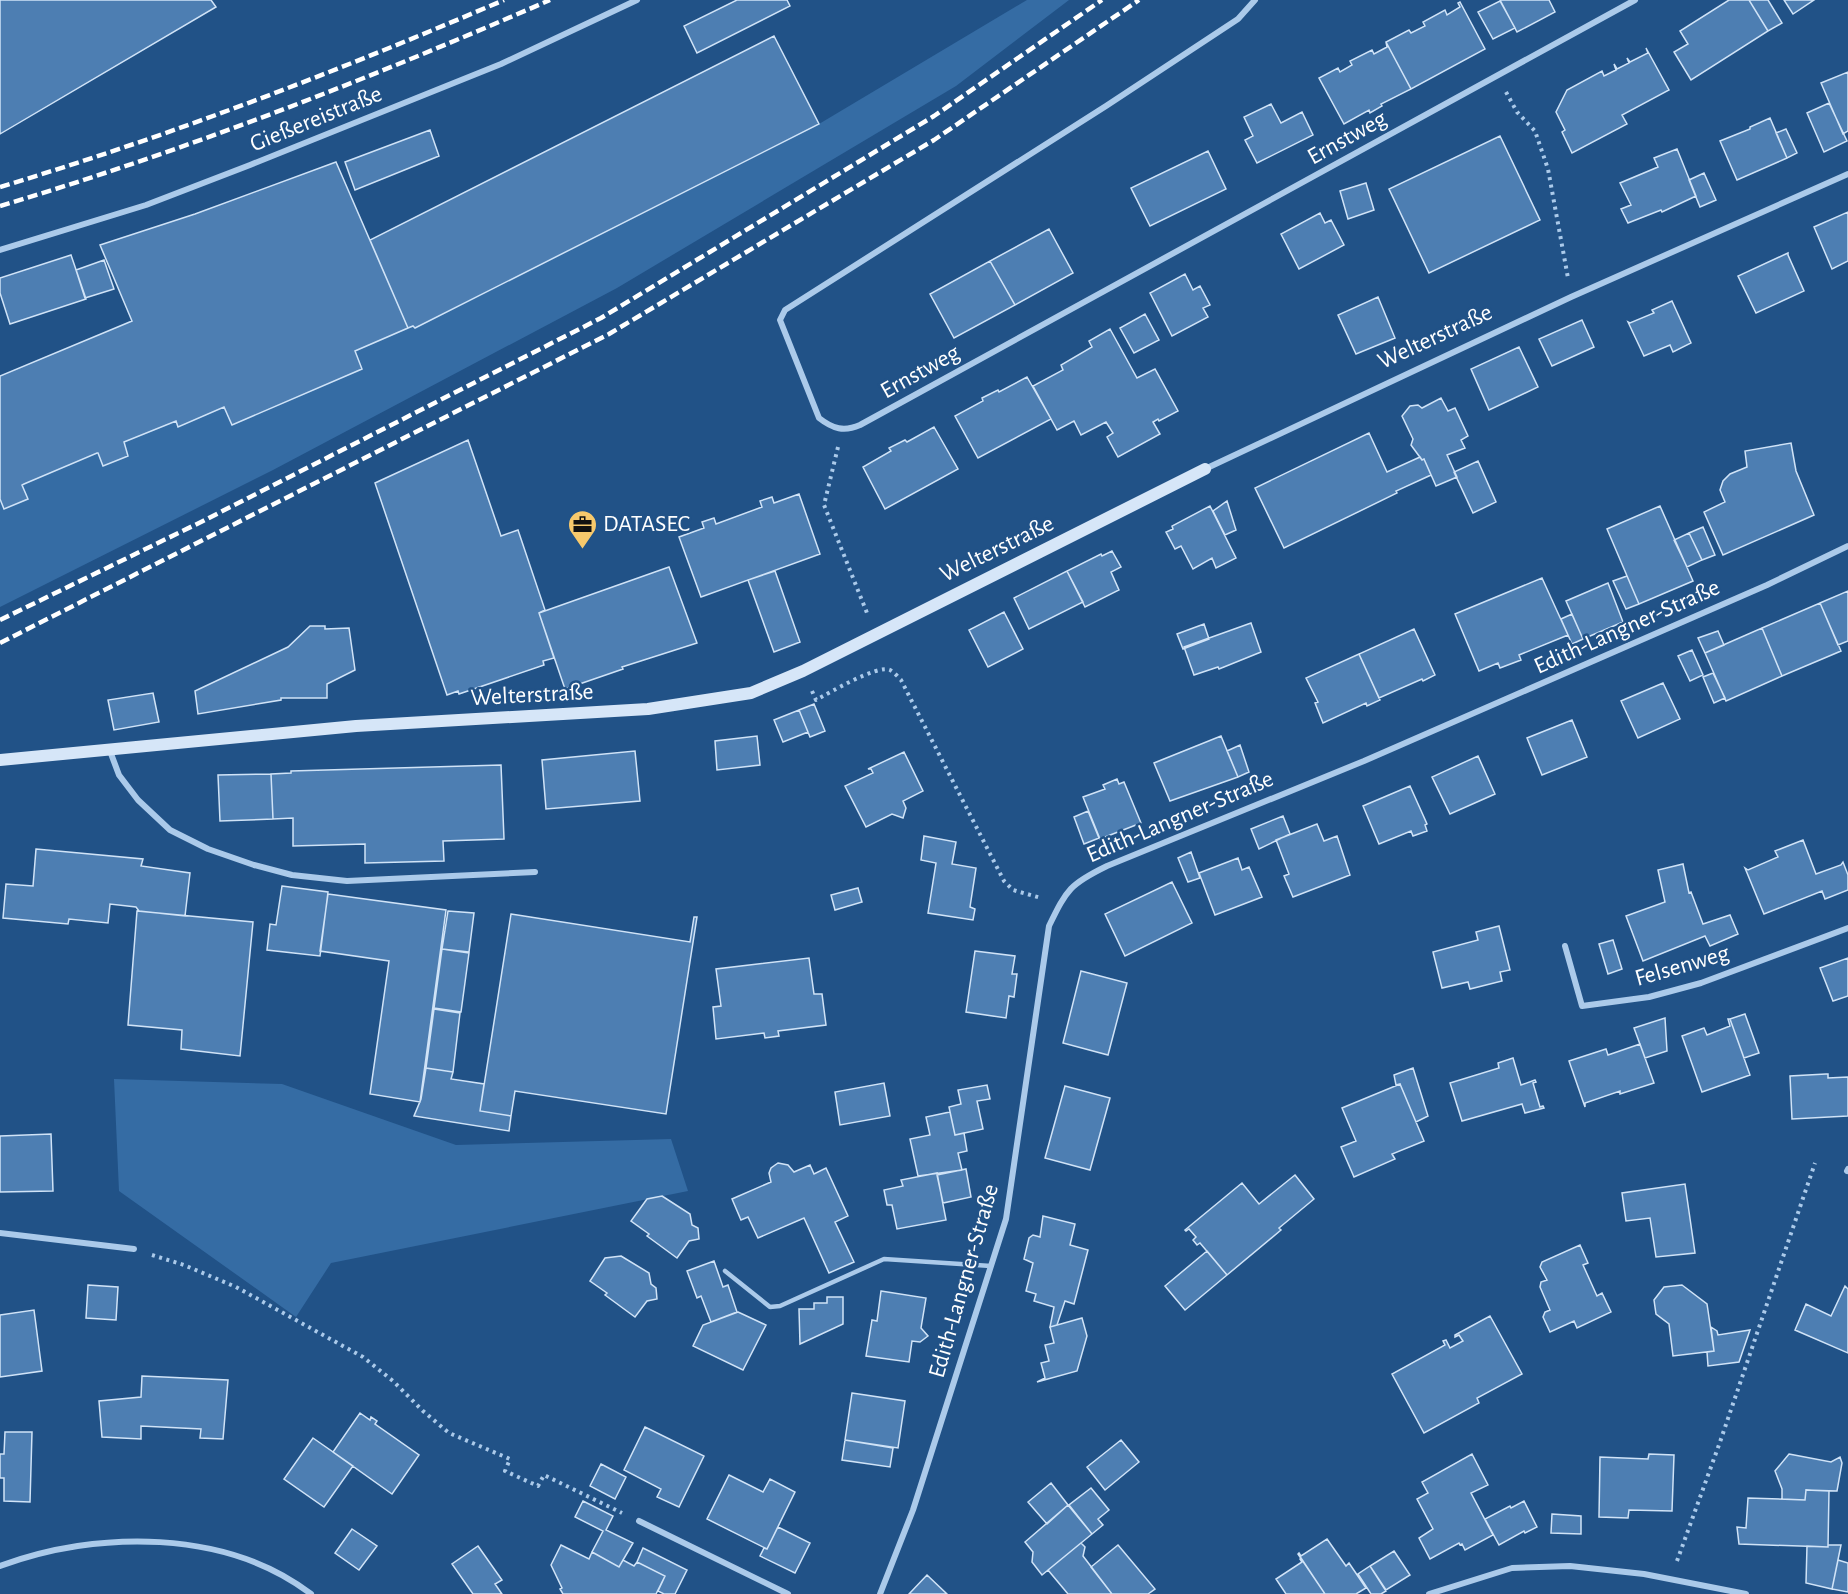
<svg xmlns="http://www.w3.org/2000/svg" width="1848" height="1594" font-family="'Alegreya Sans',sans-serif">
	<rect width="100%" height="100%" fill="#215287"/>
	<path fill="#356ca4" d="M1027,0H1069L956,86L617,288L273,470L0,607V499L5,509L28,499L22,485L24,484L97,453H98L104,466L128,456L124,442L176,421L178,427L224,407L232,425L362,369L355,351L413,326L415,328L819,124Z
		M114,1079L282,1084L456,1145L671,1139L688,1191L331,1263L296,1317L119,1191Z"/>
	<path fill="#4d7eb2" stroke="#d0e3f7" stroke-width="1.5" d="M0,0H211L216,7L0,134Z
		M737,0H787L790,6L697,53L684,26Z
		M1549,0L1555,12L1517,32L1500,0Z
		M1729,0H1749L1768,31L1691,80L1674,52L1688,44L1680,31Z
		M1749,0H1768L1782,23L1768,31Z
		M1784,0H1814L1793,14Z
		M1500,1L1515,28L1493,39L1478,12Z
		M1460,2L1485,49L1411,89L1386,42L1409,30L1411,33L1425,26L1423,22L1445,10L1447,15L1460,7L1458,3Z
		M774,36L819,124L415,328L413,326L408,328L370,240Z
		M1386,42L1411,89L1381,104L1382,106L1370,113L1369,110L1344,124L1319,78L1338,68L1340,72L1352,65L1350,61L1372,50L1374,54L1387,47Z
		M1646,48L1669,90L1622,115L1627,124L1572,153L1562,132L1565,130L1556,112L1567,90L1602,71L1604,76L1616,70L1614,64L1617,69L1629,63L1627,58L1630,62L1648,53Z
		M1848,72V131L1843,134L1821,83Z
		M1829,103L1847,141L1824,152L1807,113Z
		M1271,104L1281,123L1302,112L1313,135L1257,163L1245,140L1253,136L1244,117Z
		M1770,118L1787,158L1737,180L1720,141L1750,129V127Z
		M1786,129L1797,153L1787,158L1776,133Z
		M430,130L439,156L355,190L345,162Z
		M1500,136L1540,220L1429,273L1389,189Z
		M1677,149L1696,196L1662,212L1661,210L1628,223L1621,209L1631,205L1620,183L1658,167L1654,158Z
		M1208,151L1226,189L1150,226L1131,188Z
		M336,162L408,328L355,351L362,369L232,425L224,407L178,427L176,421L124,442L128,456L103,466L98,453H97L24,484L22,485L28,499L4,509L0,499V376L132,321L100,245L195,214Z
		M1704,173L1716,200L1700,207L1689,180Z
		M1366,183L1374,210L1348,219L1340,191Z
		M1848,212V261L1832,269L1814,227Z
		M1320,213L1325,223L1331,220L1344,245L1299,269L1281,234Z
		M1049,229L1073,273L1015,305L990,261Z
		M1788,253V255L1804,291L1756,313L1738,276Z
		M71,255L86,299L10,324L0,293V278Z
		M104,260L114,289L85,298L76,270Z
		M990,261L1015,305L954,338L930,294Z
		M1185,274L1193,290L1200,286L1210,305L1203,308L1208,317L1172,336L1150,293Z
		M1378,297L1395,338L1356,354L1338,315Z
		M1672,301L1691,343L1673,352L1670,345L1644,356L1628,322L1630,323L1654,313L1652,310Z
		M1145,314L1159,340L1134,353L1120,328Z
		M1582,320L1594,347L1552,366L1539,339Z
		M1110,329L1137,378L1155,369L1178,411L1159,421L1158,419L1153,422L1160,434L1118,457L1107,437L1113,433L1106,422L1081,435L1074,421L1057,430L1033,386L1063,370L1061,365L1092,347L1089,341Z
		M1519,347L1538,387L1489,410L1471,369Z
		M1027,377L1051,419L978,458L955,416L983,401L982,398L998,390L999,392Z
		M1441,398L1448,411L1455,408L1468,436L1461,440L1465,448L1447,455L1457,477L1436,486L1424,459L1422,460L1411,445L1413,439L1402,416L1410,406L1418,405L1422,408Z
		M934,427L958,469L885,509L863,467L891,451L889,448L905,440L907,442Z
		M1369,433L1387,472L1420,457L1422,460L1424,459L1431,475L1396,491L1397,493L1284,548L1255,488Z
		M468,440L501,536L518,530L545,610L539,613L554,658L543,661L544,665L459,694L458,691L447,695L375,483Z
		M1791,443L1796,471L1814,515L1723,555L1704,512L1725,502L1720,490L1723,481L1730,474L1747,467L1745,451Z
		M1478,461L1496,502L1473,513L1454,472Z
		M799,494L820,554L701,597L679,537L704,528L702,522L714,518L716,524L762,507L760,501L772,497L774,503Z
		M1227,501L1236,530L1225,535L1213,511Z
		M1210,506L1236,558L1216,568L1212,558L1193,569L1181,546L1175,549L1166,532L1173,529L1172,526Z
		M1660,506L1693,581L1639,604L1607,529Z
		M1703,527L1715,555L1702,560L1689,533Z
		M1689,533L1702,560L1687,567L1674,540Z
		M1112,551L1121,567L1111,572L1119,590L1085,607L1067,571L1101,554L1102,556Z
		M669,567L697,643L622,667L623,669L565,689L539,613Z
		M775,571L800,642L774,652L748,580Z
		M1067,571L1083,602L1029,629L1014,598Z
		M1627,576L1639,604L1626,609L1613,581Z
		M1542,578L1568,635L1519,655L1521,660L1500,668L1498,663L1479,671L1455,614Z
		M1608,583L1623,622L1583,639L1566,601Z
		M1848,591V641L1838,645L1820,603Z
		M1820,603L1841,651L1782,676L1762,628Z
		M1004,612L1023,649L988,667L969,630Z
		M1572,614L1583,639L1572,644L1561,619Z
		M1251,623L1261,652L1219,669L1218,667L1194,675L1184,647Z
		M1204,624L1209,639L1183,649L1177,634Z
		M310,626H325V629L349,628L355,670L327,684V698H281V700L198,714L195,691L288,647Z
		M1762,628L1782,676L1726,701L1705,653Z
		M1414,629L1435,675L1423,681L1422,679L1379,698L1359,654Z
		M1718,631L1724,645L1705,653L1698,638Z
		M1692,650L1703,675L1690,681L1678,656Z
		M1359,654L1380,700L1367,706L1366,703L1323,723L1315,703L1318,702L1306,678Z
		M1713,673L1725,698L1714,703L1703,677Z
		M1663,683L1680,719L1638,738L1621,701Z
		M153,693L159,722L114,730L108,700Z
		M814,704L825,731L810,737L799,710Z
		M799,710L808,732L783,742L774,720Z
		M1572,720L1587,757L1542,775L1527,738Z
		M757,736L760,765L717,770L715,741Z
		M1221,736L1238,777L1170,801L1154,763Z
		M1240,745L1249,772L1238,777L1227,751Z
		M635,751L640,801L546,809L542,760Z
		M904,752L923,791L903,801L906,808L903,818L892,814L866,827L845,786L873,773L871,769H868Z
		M1478,756L1495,794L1450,814L1432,777Z
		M501,765L504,839L443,841L444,861L365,863V844L293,846V818L273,819L271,774L291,773V771Z
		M271,774L273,819L220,821L218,775Z
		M1117,779L1119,784L1124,782L1141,823L1100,839L1083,797L1105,789L1103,785Z
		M1410,786L1427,824L1425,825L1427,831L1413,836L1411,831L1379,844L1363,806Z
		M1088,811L1099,838L1084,844L1074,817Z
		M1283,816L1290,834L1259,849L1251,829Z
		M1317,824L1324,841L1337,836L1350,875L1293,897L1284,876L1289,874L1276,840Z
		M924,836L956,842L952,864L976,868L970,907L975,909L973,920L928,913L936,863L921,860Z
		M1803,840L1816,874L1841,865L1843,862L1848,875V890L1825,899L1822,891L1764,914L1745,868L1748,870L1778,857L1775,851Z
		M36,849L143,859L141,866L190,873L185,916L139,911L136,907L110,904L108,923L69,919L68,924L3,918L6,884L33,886Z
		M1191,852L1200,878L1188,882L1178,858Z
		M1238,858L1242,870L1249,867L1262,897L1215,915L1199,873Z
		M1683,864L1689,893L1691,892L1703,924L1730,915L1738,934L1710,946L1705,936L1643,961L1626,916L1665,902L1658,870Z
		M1172,882L1192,923L1125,956L1105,914Z
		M282,886L328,892L320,956L267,950L270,924L276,925Z
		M858,888L862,902L835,910L831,895Z
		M328,894L446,910L420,1102L370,1094L389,961L320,951Z
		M137,911L253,922L240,1056L181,1049L182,1030L128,1025Z
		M448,911L474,913L469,952L442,949Z
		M511,914L690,942L694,917H697L666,1114L515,1091L511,1116L480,1111Z
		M1499,926L1510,970L1500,972L1502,981L1470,989L1468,982L1442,988L1433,952L1478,940L1476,932Z
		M1613,940L1622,969L1608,974L1599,944Z
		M442,949L469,953L461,1012L434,1008Z
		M975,951L1015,956L1012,974H1017L1014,997L1009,996L1006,1018L966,1012Z
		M809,958L814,994H822L826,1025L778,1031L779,1036L765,1038L764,1033L716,1039L713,1007L721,1006L716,969Z
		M1848,958V996L1833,1001L1820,968Z
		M1081,971L1127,983L1108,1055L1063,1043Z
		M434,1009L460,1013L453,1072L426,1068Z
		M1745,1014L1759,1053L1744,1058L1730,1019Z
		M1665,1018L1667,1051L1645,1058L1634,1028Z
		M1728,1019H1730L1750,1075L1702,1092L1682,1036L1704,1028L1707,1035L1730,1026Z
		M1640,1044L1654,1083L1620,1094V1091L1585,1103V1107L1569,1061L1606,1049L1608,1055Z
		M1513,1058L1521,1085L1535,1080L1536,1082L1533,1083L1540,1107L1543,1106L1544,1108L1525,1113L1522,1104L1462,1121L1450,1083L1499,1068L1498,1063Z
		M426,1068L453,1072L451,1079L484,1084L480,1111L511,1116L509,1131L414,1116L421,1099Z
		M1413,1068L1428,1116L1416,1122L1400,1084L1396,1085L1394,1075Z
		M1826,1074H1828V1078L1848,1077V1116L1792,1119L1790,1076Z
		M884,1083L890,1116L840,1125L835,1092Z
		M1400,1084L1424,1141L1392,1154L1395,1159L1354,1177L1341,1147L1356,1141L1342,1108Z
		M987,1085L990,1099L977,1101L983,1129L955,1135L949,1107L961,1104L958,1090Z
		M1065,1086L1110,1098L1090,1170L1045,1158Z
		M950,1112L955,1135L964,1133L967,1151L958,1153L962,1170L918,1176L910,1139L930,1135L926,1117Z
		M51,1134L53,1191L0,1192V1136Z
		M778,1163L788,1165L794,1172L810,1165L814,1174L826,1168L848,1216L835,1222L854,1262L829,1273L804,1218L758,1238L748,1217L741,1220L732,1199L771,1182L769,1173L771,1168Z
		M966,1169L971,1197L943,1203L937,1175Z
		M937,1173L946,1220L897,1229L892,1205H887L884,1190L903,1186L901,1180Z
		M1295,1175L1314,1199L1279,1228L1281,1230L1227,1275L1200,1243L1197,1245L1193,1240L1196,1237L1189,1229L1186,1231L1185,1230L1242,1183L1259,1204Z
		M1685,1184L1695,1253L1656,1257L1650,1218L1626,1221L1622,1193Z
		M662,1196L690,1214L692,1225L698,1228L699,1239L689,1241L677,1258L647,1236L649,1234L631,1221L647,1199Z
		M1043,1216L1075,1224L1070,1245L1088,1250L1074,1304L1065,1301L1057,1325L1050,1327L1054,1307L1034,1301L1036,1294L1026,1291L1033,1263L1024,1259L1029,1238L1033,1235L1040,1237Z
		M1580,1245L1588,1263L1583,1265L1597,1296L1602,1293L1611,1312L1577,1328L1574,1321L1550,1332L1543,1317L1545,1312L1550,1310L1540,1287L1541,1282L1547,1280L1540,1267L1542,1262Z
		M1207,1251L1227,1275L1185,1310L1165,1286Z
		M621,1256L649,1273L651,1284L656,1288L657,1299L647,1301L635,1317L605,1295L607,1293L590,1281L605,1258Z
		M714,1261L723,1287L728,1285L737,1312L711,1322L701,1296L697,1298L687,1271Z
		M88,1285L118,1287L116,1320L86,1318Z
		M1682,1285L1707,1304L1714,1351L1673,1356L1669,1324L1656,1314L1654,1300L1664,1287Z
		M1845,1286L1848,1289V1353L1795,1330L1806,1304L1831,1316Z
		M881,1291L926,1298L921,1328L928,1336L920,1342L912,1341L909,1362L866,1356L872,1320L877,1321Z
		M827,1297H843V1324L800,1344L799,1309H814V1303H827Z
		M34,1310L42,1371L0,1377V1315Z
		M738,1312L766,1325L743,1370L693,1346L703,1325Z
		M1490,1316L1522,1374L1477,1398L1479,1403L1424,1433L1392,1374L1445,1345L1443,1341L1446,1340L1450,1348L1463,1341L1459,1335L1455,1337V1335Z
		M1082,1318L1087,1336L1077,1371L1037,1382L1045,1378L1041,1363L1049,1361L1045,1345L1054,1343L1050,1327Z
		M1711,1327L1717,1331L1718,1335L1750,1330L1739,1362L1708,1366L1707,1352L1714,1351Z
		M142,1376L228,1380L223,1439L200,1438L201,1429L141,1426V1439L102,1437L99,1401L141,1397Z
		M852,1393L905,1401L898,1448L845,1440Z
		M360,1413L370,1420L371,1417L377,1421L375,1424L419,1455L392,1494L333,1452Z
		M645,1427L704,1456L679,1507L657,1497L661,1489L624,1470Z
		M5,1432H32L30,1502L4,1501V1478H0V1454H4Z
		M313,1438L353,1466L324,1507L284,1479Z
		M845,1440L893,1448L890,1467L842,1460Z
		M1121,1440L1139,1462L1105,1490L1087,1467Z
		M1472,1454L1488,1485L1471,1493L1493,1535L1465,1550L1462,1544L1460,1545L1459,1543L1430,1559L1419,1538L1433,1529L1417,1499L1428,1493L1422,1482Z
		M1649,1454L1674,1455L1672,1511L1629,1510L1628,1518L1599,1517L1600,1457L1648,1459Z
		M1789,1454L1831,1462L1840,1457L1842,1463L1837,1491L1806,1490L1805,1500L1782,1499V1489L1775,1471Z
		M601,1464L626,1477L615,1499L590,1486Z
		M729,1475L763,1492L770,1479L795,1492L767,1549L707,1519Z
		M1051,1483L1068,1505L1047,1524L1028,1502Z
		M1091,1488L1109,1510L1098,1519L1103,1525L1092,1534L1069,1505Z
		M1806,1490L1829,1491L1828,1547L1739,1544L1737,1527L1746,1528L1748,1498L1805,1500Z
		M583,1501L613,1516L606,1530L633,1543L619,1567L592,1552L603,1531L575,1517Z
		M1524,1501L1537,1527L1525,1533L1524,1531L1499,1545L1485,1519L1510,1506L1511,1508Z
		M1068,1505L1092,1534L1042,1575L1032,1562L1033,1552L1025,1542Z
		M1552,1514L1581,1516V1534L1551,1533Z
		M778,1527L810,1543L795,1573L760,1556L764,1548L767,1549Z
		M352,1529L377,1546L359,1570L335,1553Z
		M1327,1539L1346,1566L1349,1563L1366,1588L1356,1594H1325L1298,1554L1299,1553L1301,1556Z
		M1081,1543L1085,1547L1083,1556L1112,1594H1068L1048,1570Z
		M561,1545L589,1559L592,1552L619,1567L623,1560L634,1566L637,1562L665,1576L656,1594H563L560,1589L562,1588L551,1565Z
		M1118,1545L1155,1589L1148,1594H1112L1091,1567Z
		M1828,1545H1841L1832,1589L1806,1583L1807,1546L1828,1547Z
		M478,1546L502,1580L495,1584L502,1594H473L452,1564Z
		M643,1548L687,1570L675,1594H664L658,1591L665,1576L637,1562Z
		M1394,1551L1410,1575L1386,1590L1370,1566Z
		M1301,1558L1325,1594H1286L1276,1579L1302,1562L1300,1559Z
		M1838,1560L1848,1563V1592L1832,1589Z
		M1370,1566L1386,1591L1381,1594H1371L1358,1574Z
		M927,1575L947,1594H909Z"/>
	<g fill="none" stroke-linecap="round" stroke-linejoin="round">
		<path stroke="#abcaea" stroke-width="4" stroke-dasharray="3 4.5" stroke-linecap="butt" d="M1506,92L1517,112L1535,131L1548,169L1568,278
			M838,447L824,505L867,613
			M812,691L816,700C829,693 878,664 890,670C894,672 898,677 901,680L1004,881L1013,890L1041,898
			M152,1255L184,1265L236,1287L363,1357L393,1381L423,1411L449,1433L510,1459L505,1471L538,1486L544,1475L622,1513
			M1677,1561L1720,1442L1815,1163"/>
		<path stroke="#abcaea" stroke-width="4.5" d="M725,1271L770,1307L780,1306L884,1259L991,1266"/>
		<path stroke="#abcaea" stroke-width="6" d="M1255,0L1238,19L1106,106L785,310L780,320L819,418C833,429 844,432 860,425L1635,0
			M0,250L146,205L250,165L501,64L637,0
			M1205,469L1571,297L1848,174
			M110,751L119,775L138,800L170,830L208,849L254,865L292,875L347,881L535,872
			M1565,946L1582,1006L1649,997L1701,983L1848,928
			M1847,1171L1848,1169
			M0,1233L134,1249
			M639,1521L788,1594
			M0,1566C97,1530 226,1529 311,1594
			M880,1594L913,1510L1006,1219L1049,926C1067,889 1070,884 1107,866L1364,761L1767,585L1848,546
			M1429,1594L1512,1568L1570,1566L1644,1574L1746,1594"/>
		<path stroke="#d6e6f8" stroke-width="12" d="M0,760L356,726L648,709L751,693L803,671L1205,469"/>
		<path stroke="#fff" stroke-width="4.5" stroke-dasharray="10 4.5" stroke-linecap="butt" d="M0,187C173,135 338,71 504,0
			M0,206C188,150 371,78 550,0
			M0,620L203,521L601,318L934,116L1102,0
			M0,643L609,334L934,140L1139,0"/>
	</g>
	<defs>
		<symbol id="office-pin" viewBox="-11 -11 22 30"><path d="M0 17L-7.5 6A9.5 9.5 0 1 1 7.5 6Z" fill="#f7c96c" stroke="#215287"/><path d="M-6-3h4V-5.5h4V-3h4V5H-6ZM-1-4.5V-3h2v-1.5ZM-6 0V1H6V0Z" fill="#111"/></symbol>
	</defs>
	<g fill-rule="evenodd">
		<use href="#office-pin" x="566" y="508" width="33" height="45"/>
	</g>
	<g text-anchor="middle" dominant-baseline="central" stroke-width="5" stroke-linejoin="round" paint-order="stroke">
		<g font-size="24" fill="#fff" stroke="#215287">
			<text transform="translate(316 119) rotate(-22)">Gießereistraße</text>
			<text transform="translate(1347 138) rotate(-29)">Ernstweg</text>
			<text transform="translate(1435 337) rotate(-25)">Welterstraße</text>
			<text transform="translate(920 372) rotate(-29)">Ernstweg</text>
			<text transform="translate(997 549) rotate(-26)">Welterstraße</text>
			<text transform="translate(1627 627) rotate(-24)">Edith-Langner-Straße</text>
			<text transform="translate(532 695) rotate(-3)">Welterstraße</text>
			<text transform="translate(1180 817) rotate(-23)">Edith-Langner-Straße</text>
			<text transform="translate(1682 966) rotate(-16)">Felsenweg</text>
			<text transform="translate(964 1281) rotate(-74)">Edith-Langner-Straße</text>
		</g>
		<g font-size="24" fill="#fff" stroke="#215287" text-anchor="start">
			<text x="603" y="524">DATASEC</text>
		</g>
	</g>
</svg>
